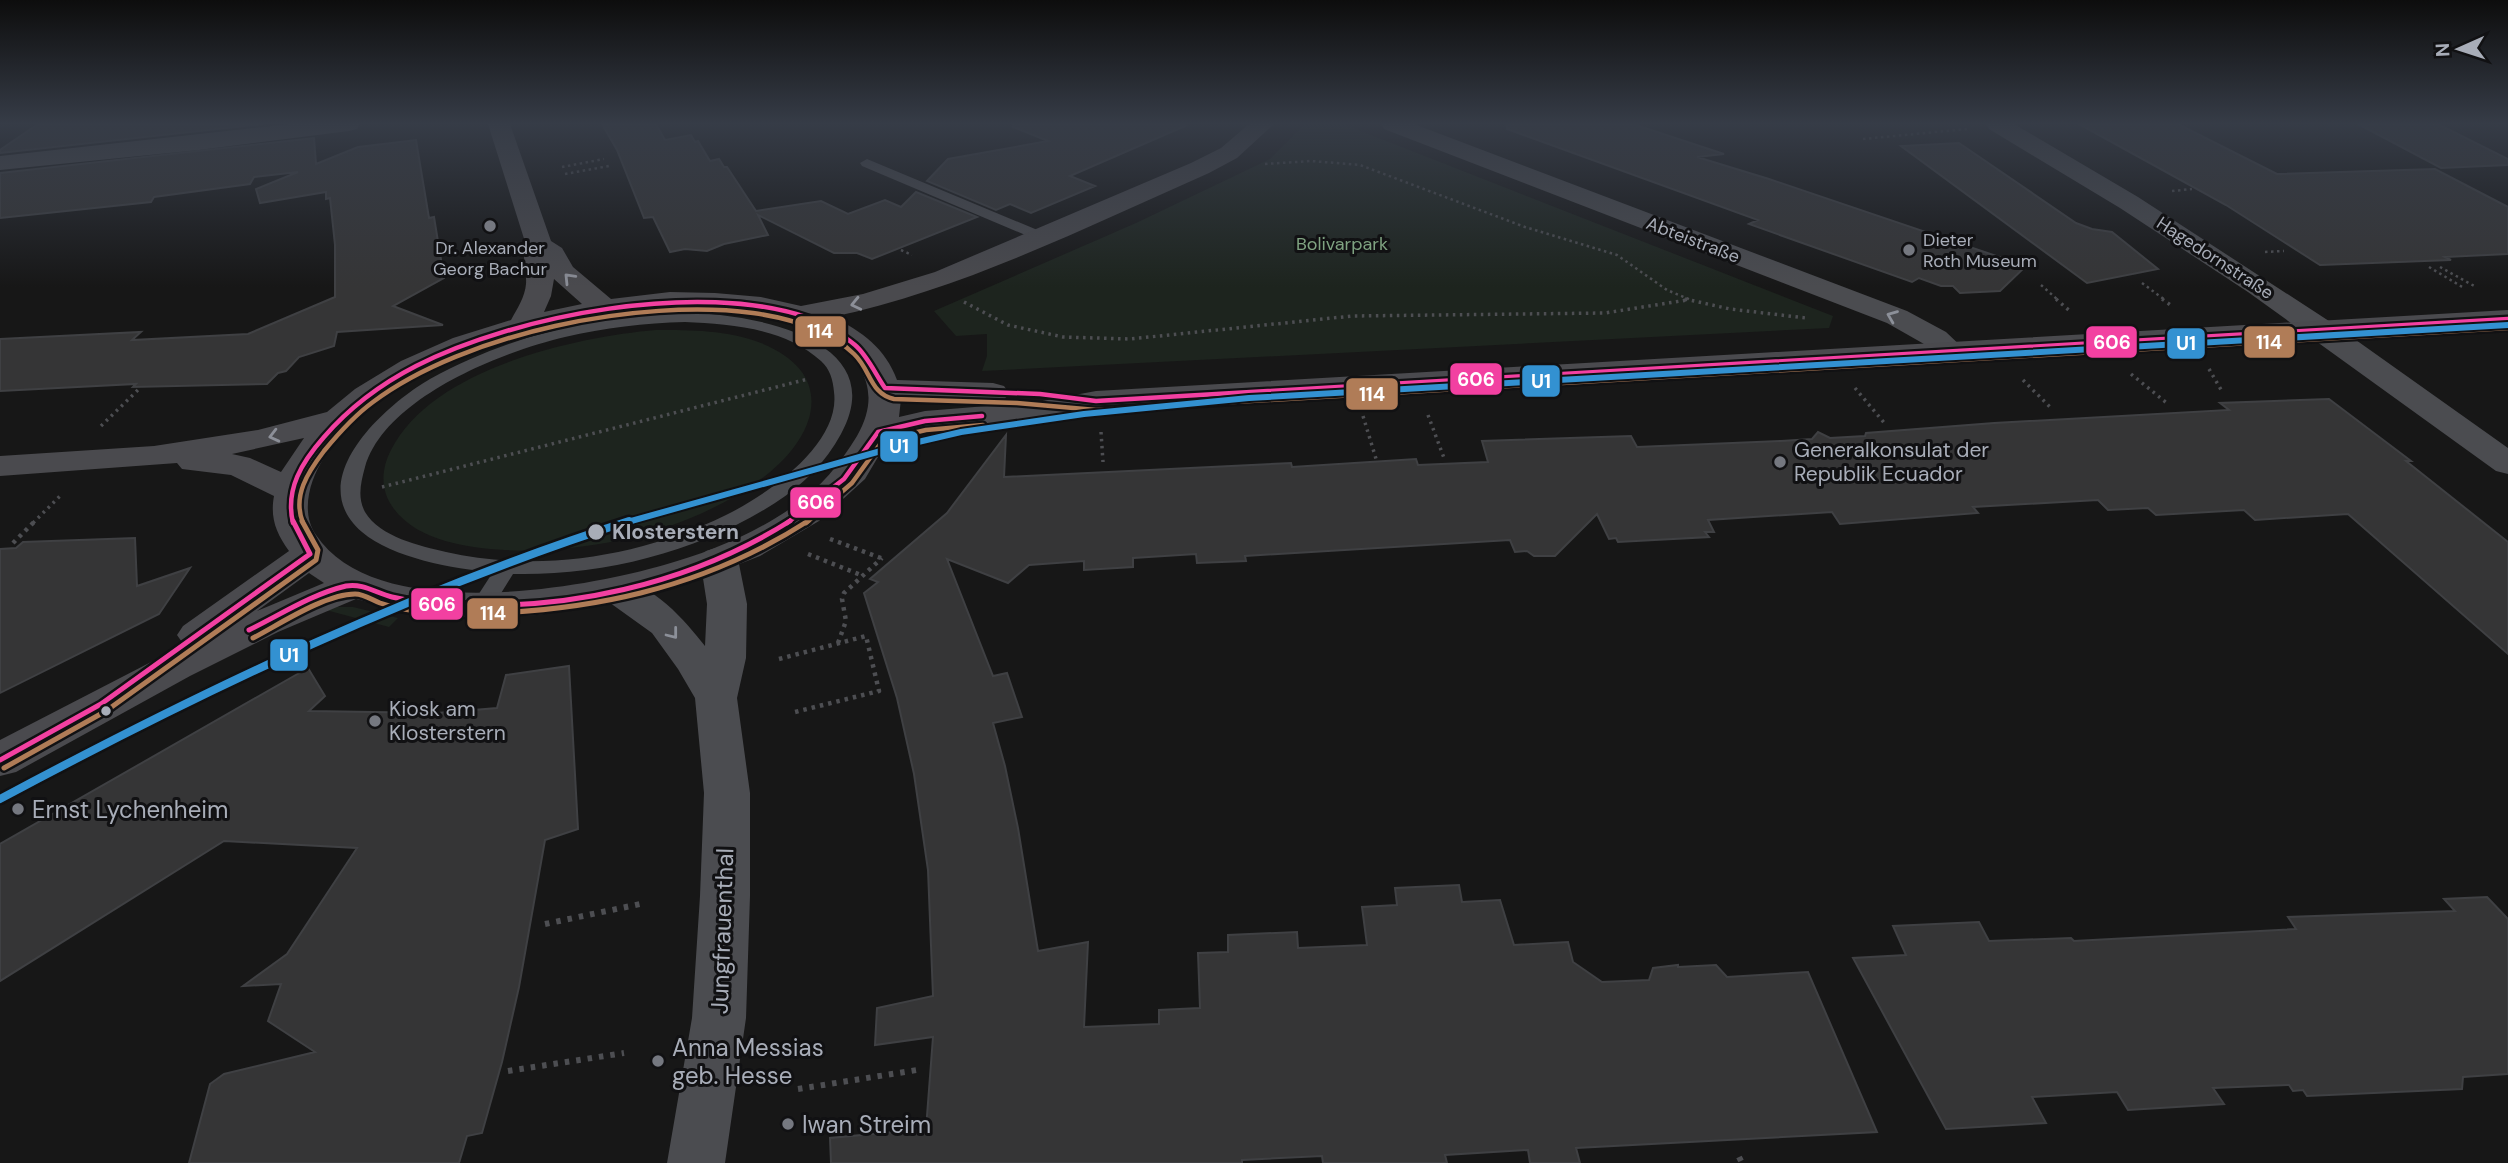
<svg xmlns="http://www.w3.org/2000/svg" width="2508" height="1163" font-family="'DM Sans',sans-serif">
	<rect width="100%" height="100%" fill="#171717"/>
	<path fill="#1d241e" d="M1305,124H1343L1833,316L1829,328L982,371L987,356V334L956,336L934,311L1136,223L1270,159Z
		M656,330C691,330 728,330 761,343C836,373 819,434 765,476C694,530 593,554 505,550C468,548 418,541 394,509C380,491 381,469 391,450C432,369 574,337 656,330Z
		M337,607H353L398,618L389,627L326,610Z"/>
	<path fill="#353536" stroke="#3f4043" stroke-width="2" d="M38,124H263L0,153V150Z
		M602,124H656L665,140L691,135L695,142L698,141L710,161L719,159L724,167H727L756,211L821,201L848,214L885,200L901,207L916,192L977,217L872,259L857,253H834L758,215L768,235L724,244L707,251L685,249L670,252L653,217L644,218L617,150Z
		M1013,124H1185V126L1070,176L1095,186L1031,213L1010,204L996,210L927,181L948,159L1048,141L1013,127Z
		M1507,124H1633L1724,154L1697,157L1769,179L2026,266L2000,291L1960,293L1953,286H1941L1919,278L1912,282L1749,224L1758,220L1507,129Z
		M2079,124H2178L2277,174L2435,169L2508,207V254L2445,257L2451,260L2320,265L2226,205Z
		M2358,124H2438L2508,159V165L2441,168Z
		M314,138L316,164L358,147L416,140L429,218L434,217L444,278L393,306L443,325L337,332L334,346L299,357L286,371L278,373L267,384L133,387L136,384L0,391V339L141,332L132,340L248,334L335,297V245L330,198L326,199V192L260,203L256,189L298,172L254,177L250,184L154,197L151,202L0,218V173Z
		M1959,143L2076,223L2092,229L2112,232L2158,269L2087,283L1901,146Z
		M2329,399L2411,461H2406L2508,542V654L2348,514L2255,520L2244,510L2156,515L2148,508L2108,510L2098,500L1973,507L1978,513L1840,524L1832,512L1708,520L1714,532H1705L1709,537L1618,542L1616,538L1609,539L1597,514L1555,556H1534L1527,551L1515,552L1510,540L1245,556L1246,561L1197,563L1196,554L1133,558V567L1084,570V561L1029,565L1008,583L947,559L993,676L1007,673L1022,717L993,723L1005,766L1018,828L1038,951L1088,942L1084,1027L1159,1024V1010L1200,1008L1198,953L1228,952V935L1297,932L1298,948L1367,945L1362,907L1397,905L1395,888L1459,885L1462,902L1500,900L1514,945L1568,942L1573,962L1602,982L1649,980L1653,968L1678,965V967L1716,965L1727,977L1808,972L1877,1132L1576,1148L1580,1163H1530L1528,1150L1445,1155L1447,1163H1323L1322,1156L1242,1160V1163H831L830,1138L926,1129L933,1037L875,1045L877,1008L933,996L928,870L914,774L897,698L864,593L878,582L870,579L947,513L1006,435L1004,477L1291,463L1292,467L1416,459L1418,465L1488,462L1482,441L1631,436L1637,447L1781,441L1812,439L1818,432L1830,438L1865,436L1866,433L1994,423L2229,410L2220,403Z
		M135,538L137,586L190,568L159,614L0,693V549L16,548L23,542Z
		M569,666L578,829L545,840L519,987L502,1062L482,1133L467,1136L459,1163H189L210,1084L224,1074L315,1052L268,1021L281,984L243,986L287,954L357,848L224,841L0,981V844L308,668L325,696L309,711L437,713L497,708L506,675Z
		M2487,897L2508,919V1074L2463,1077L2462,1089L2307,1096L2303,1090L2293,1091L2289,1085L2213,1088L2224,1104L2128,1110L2117,1092L2032,1097L2046,1123L1946,1129L1853,958L1906,955L1893,926L1979,922L1989,941L2071,938L2074,941L2296,929L2288,917L2455,911L2444,899Z"/>
	<g fill="none" stroke-linecap="round" stroke-linejoin="round">
		<path stroke="#4d4e52" stroke-width="2.5" stroke-dasharray="2.5 3.5" stroke-linecap="butt" d="M1863,139L1967,129
			M1265,164L1311,161L1360,165L1525,227L1617,255L1667,290L1691,300
			M562,167L604,159
			M565,174L609,166
			M2172,191L2192,189
			M901,250L912,255
			M2265,252L2284,251
			M2429,267L2464,288
			M2440,267L2476,287
			M2142,283L2165,300
			M2041,285L2058,300
			M1684,300H1687"/>
		<path stroke="#4d4e52" stroke-width="3.5" stroke-dasharray="2.5 4.5" stroke-linecap="butt" d="M1685,299L1730,309L1806,318
			M2056,299L2071,312
			M2162,299L2172,306
			M964,302L1008,325L1063,337L1130,339L1352,316L1605,313L1687,300
			M2209,369L2223,393
			M2131,374L2168,404
			M2023,380L2052,409
			M1855,388L1886,425
			M1428,415L1444,458
			M1363,416L1377,462
			M101,426L138,390
			M1101,432L1103,462
			M382,487L808,379
			M33,523L62,494"/>
		<path stroke="#4d4e52" stroke-width="4.5" stroke-dasharray="3.5 5" stroke-linecap="butt" d="M830,539L881,558
			M13,543L35,521
			M808,554L861,575
			M838,643L846,621L842,599L844,593L882,558
			M779,659L866,636L879,691L791,713
			M267,661L279,672"/>
		<path stroke="#4d4e52" stroke-width="6" stroke-dasharray="4.5 7" stroke-linecap="butt" d="M545,924L645,903
			M508,1071L624,1053
			M798,1089L917,1070
			M1739,1157L1742,1163"/>
		<path fill="#4b4c50" fill-rule="evenodd" d="M867,159L1047,234L1049,237L1042,241L1037,240L862,166L860,163Z
			M669,313C735,310 896,333 841,434C826,462 802,486 775,503C699,552 603,576 513,574L490,611H474L471,606L493,572C454,569 392,558 362,532C301,480 385,405 430,379C504,338 585,318 669,313ZM685,322C731,324 785,328 821,361C830,369 833,380 834,392C841,444 767,495 726,515C640,557 539,573 446,552C420,546 380,537 365,512C357,497 361,482 365,467C385,398 501,352 565,337C604,328 645,323 685,322Z"/>
		<path fill="#4b4c50" fill-rule="evenodd" d="M291,124H360L357,129L349,131L199,150L0,170V156Z
			M1381,124H1414L1907,311L1946,332L1965,350L1961,356L1950,359L1939,356L1924,344L1887,323L1384,129Z
			M1986,124H2014L2138,197L2332,323L2508,448V474L2496,471L2248,292L2120,208L1989,129Z
			M719,547L732,551L738,559L747,604L746,658L737,698L750,793V896L746,1018L725,1163H667L692,1018L700,896L704,793L695,698L678,669L652,633L606,600L601,591L606,582C644,572 684,619 705,646L707,604L700,559L706,551Z"/>
		<path fill="#4a4a4e" fill-rule="evenodd" d="M488,124H510L551,241L562,248L573,267L611,299L670,292L715,293L761,297L801,306L863,294L935,272L1191,163L1221,148L1249,124H1274L1237,158L1209,173C1086,227 964,289 832,317C861,330 886,349 897,380L993,383L1004,386L1009,393L1004,400L993,403L901,399L899,417L925,411L1037,402L1096,391L2508,310V328L1096,411L1037,422L925,431L888,440L865,479L819,521L760,556L693,582L608,604L537,615L471,618L415,614L356,599L278,632L190,676L16,772L0,776V740L184,645L177,635L183,626L289,551C276,533 270,518 274,496L231,475L182,469L177,463L0,476V456L154,446L258,430L327,412L355,389L401,361L453,338L511,320C517,309 525,297 526,284C527,269 521,259 526,245ZM554,279L582,304L544,312L551,296ZM670,310C706,309 743,309 778,318C835,332 894,372 857,436C840,464 821,487 794,506C756,533 708,553 664,565C577,590 375,624 316,535C300,512 310,479 324,458C397,353 550,321 670,310ZM304,438L281,472L250,458L232,454ZM309,573L324,583L257,611Z"/>
		<defs>
			<path id="bus-1-far1" d="M293,523C285,489 302,462 324,437C349,408 381,384 416,366C516,315 700,280 809,318C823,323 843,335 855,345C867,355 876,375 885,388L1040,394L1096,401L2508,319
				M787,523L844,479L878,432L925,421L982,416"/>
			<path id="bus-1" d="M249,630C280,615 312,594 346,586C363,583 376,593 392,597C409,601 426,603 444,604C564,612 688,585 790,521
				M0,760L101,704L310,554L293,521"/>
			<path id="bus-2-far1" d="M303,523C292,496 308,472 324,451C338,434 355,415 373,402C465,333 640,298 753,313C788,318 828,329 854,354C871,370 870,394 894,399L1017,403L1096,410L2508,328
				M806,523L852,483L883,440L926,430L983,425"/>
			<path id="bus-2" d="M253,638C280,624 325,594 355,594C364,594 372,600 380,603C404,611 434,614 459,614C585,613 701,590 808,521
				M4,768L106,711L316,560L318,550L302,521"/>
		</defs>
		<use href="#bus-1-far1" stroke="#111113" stroke-width="9"/>
		<use href="#bus-1" stroke="#111113" stroke-width="10"/>
		<use href="#bus-2-far1" stroke="#111113" stroke-width="9"/>
		<use href="#bus-2" stroke="#111113" stroke-width="10"/>
		<use href="#bus-1-far1" stroke="#f240a1" stroke-width="4.5"/>
		<use href="#bus-1" stroke="#f240a1" stroke-width="5"/>
		<use href="#bus-2-far1" stroke="#b07c57" stroke-width="4.5"/>
		<use href="#bus-2" stroke="#b07c57" stroke-width="5"/>
		<defs>
			<path id="metro-1-far1" d="M624,523L888,449L961,432L1084,414L1249,398L2508,325"/>
			<path id="metro-1" d="M0,799C202,691 411,591 629,521"/>
		</defs>
		<use href="#metro-1-far1" stroke="#111113" stroke-width="10"/>
		<use href="#metro-1" stroke="#111113" stroke-width="13"/>
		<use href="#metro-1-far1" stroke="#3391d1" stroke-width="6"/>
		<use href="#metro-1" stroke="#3391d1" stroke-width="8"/>
	</g>
	<defs><path id="oneway-chevron" d="M-2-3.5L2.5 0L-2 3.5" fill="none" stroke-width="1.6" stroke-linecap="round" stroke-linejoin="round" transform="scale(1.75)"/></defs>
	<g stroke="#8c8f98">
		<use href="#oneway-chevron" transform="translate(569 278) rotate(-134)"/>
		<use href="#oneway-chevron" transform="translate(856 304) rotate(167)"/>
		<use href="#oneway-chevron" transform="translate(274 436) rotate(166)"/>
	</g>
	<g stroke="#8c9099">
		<use href="#oneway-chevron" transform="translate(1892 316) rotate(-158)"/>
		<use href="#oneway-chevron" transform="translate(673 634) rotate(52)"/>
	</g>
	<linearGradient id="sky" x2="0" y2="1"><stop stop-color="#0d0d0d"/><stop offset="0.43" stop-color="#363c47"/><stop offset="1" stop-color="#363c47" stop-opacity="0"/></linearGradient>
	<rect width="2508" height="287" fill="url(#sky)"/>
	<g fill="#757880" stroke="#111113" stroke-width="2.5">
		<circle cx="490" cy="226" r="7"/>
		<circle cx="1909" cy="250" r="7"/>
		<circle cx="1780" cy="462" r="7"/>
		<circle cx="375" cy="721" r="7"/>
		<circle cx="18" cy="809" r="7"/>
		<circle cx="658" cy="1061" r="7"/>
		<circle cx="788" cy="1124" r="7"/>
	</g>
	<g fill="#a8adb8" stroke="#111113" stroke-width="2.5">
		<circle cx="596" cy="532" r="9"/>
		<circle cx="106" cy="711" r="6"/>
	</g>
	<g text-anchor="middle" dominant-baseline="central" stroke-width="6" stroke-linejoin="round" paint-order="stroke">
		<g font-size="18" fill="#a8adb8" stroke="#111113">
			<text transform="translate(1693 240) rotate(21)">Abteistraße</text>
			<text transform="translate(2215 258) rotate(33)">Hagedornstraße</text>
		</g>
		<g font-size="18" fill="#a8adb8" stroke="#111113" text-anchor="start">
			<text x="1923" y="240">Dieter<tspan x="1923" dy="21">Roth Museum</tspan></text>
			<text x="490" y="248" text-anchor="middle">Dr. Alexander<tspan x="490" dy="21">Georg Bachur</tspan></text>
		</g>
		<g font-size="18" fill="#7fa381" stroke="#111113">
			<text x="1342" y="244">Bolivarpark</text>
		</g>
		<g font-size="21" fill="#a8adb8" stroke="#111113" text-anchor="start">
			<text x="1794" y="450">Generalkonsulat der<tspan x="1794" dy="24">Republik Ecuador</tspan></text>
			<text x="389" y="709">Kiosk am<tspan x="389" dy="24">Klosterstern</tspan></text>
		</g>
		<g font-size="21" font-weight="bold" fill="#a8adb8" stroke="#111113" text-anchor="start">
			<text x="612" y="532">Klosterstern</text>
		</g>
		<g font-size="24" fill="#a8adb8" stroke="#111113" text-anchor="start">
			<text x="32" y="809">Ernst Lychenheim</text>
			<text x="672" y="1047">Anna Messias<tspan x="672" dy="28">geb. Hesse</tspan></text>
			<text x="802" y="1124">Iwan Streim</text>
		</g>
		<g font-size="24" fill="#a8adb8" stroke="#111113">
			<text transform="translate(722 931) rotate(-88)">Jungfrauenthal</text>
		</g>
	</g>
	<g stroke="#111113" stroke-width="2.5">
		<rect x="794" y="315" width="53" height="33" rx="7" fill="#b07c57"/>
		<rect x="2243" y="325" width="53" height="34" rx="7" fill="#b07c57"/>
		<rect x="2085" y="325" width="53" height="34" rx="7" fill="#f240a1"/>
		<rect x="2166" y="327" width="40" height="33" rx="7" fill="#3391d1"/>
		<rect x="1449" y="362" width="54" height="34" rx="7" fill="#f240a1"/>
		<rect x="1521" y="364" width="40" height="34" rx="7" fill="#3391d1"/>
		<rect x="1345" y="377" width="54" height="34" rx="7" fill="#b07c57"/>
		<rect x="879" y="430" width="40" height="33" rx="7" fill="#3391d1"/>
		<rect x="789" y="486" width="53" height="33" rx="7" fill="#f240a1"/>
		<rect x="410" y="587" width="54" height="34" rx="7" fill="#f240a1"/>
		<rect x="466" y="597" width="53" height="33" rx="7" fill="#b07c57"/>
		<rect x="269" y="638" width="40" height="34" rx="7" fill="#3391d1"/>
	</g>
	<g font-size="19" text-anchor="middle" font-weight="bold" fill="#fff">
		<text x="820" y="338">114</text>
		<text x="2269" y="349">114</text>
		<text x="2112" y="349">606</text>
		<text x="2186" y="350">U1</text>
		<text x="1476" y="386">606</text>
		<text x="1541" y="388">U1</text>
		<text x="1372" y="401">114</text>
		<text x="899" y="453">U1</text>
		<text x="816" y="509">606</text>
		<text x="437" y="611">606</text>
		<text x="493" y="620">114</text>
		<text x="289" y="662">U1</text>
	</g>
	<g transform="translate(2459 49) rotate(267)" stroke="#111113" stroke-width="5" paint-order="stroke">
	<path d="M0-5L12 26L0 18L-12 26Z" fill="#a8adb8"/>
	<text y="-10" font-size="19" font-weight="bold" text-anchor="middle" fill="#a8adb8">N</text>
	</g>
</svg>
